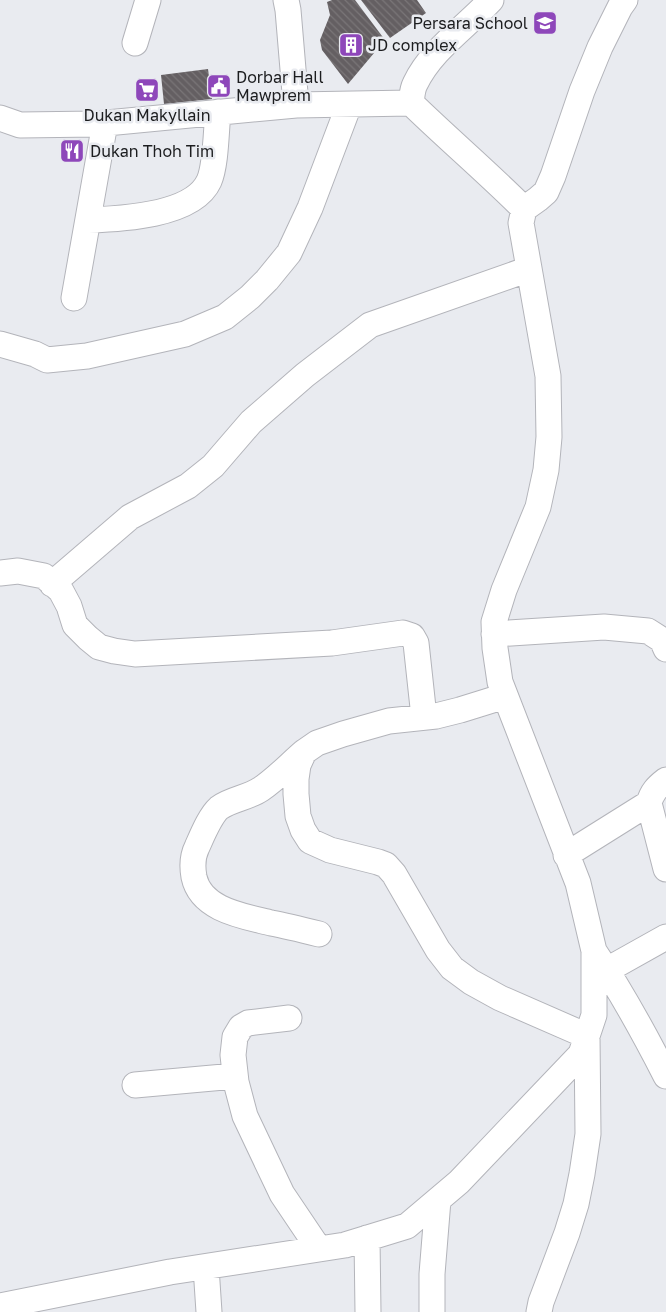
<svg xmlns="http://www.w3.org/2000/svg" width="666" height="1312" font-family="'Golos Text',sans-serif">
	<defs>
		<pattern id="building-back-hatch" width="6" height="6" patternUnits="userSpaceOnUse" patternTransform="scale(1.25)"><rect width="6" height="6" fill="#645f62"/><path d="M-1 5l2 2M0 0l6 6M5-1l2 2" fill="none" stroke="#7a7678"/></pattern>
	</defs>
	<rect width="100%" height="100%" fill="#e9ebf0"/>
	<path fill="url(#building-back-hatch)" d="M332,0H355L385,40L348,84L322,50L320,40L330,15L327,2Z
		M361,0H417L426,13L390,38Z
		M208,69L212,99L164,104L161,75Z"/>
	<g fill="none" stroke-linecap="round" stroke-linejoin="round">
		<defs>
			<path id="minor" d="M286,0L288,10L296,105
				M491,0C466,27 431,50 415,84C412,90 412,97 411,103C448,139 487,172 524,209L538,199L546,192L553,176L582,91L600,47L620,7L625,0
				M135,43L148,0
				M0,118L20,125L96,124L296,105L411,103
				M88,220C120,219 193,216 209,181C216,165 216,131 218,112
				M74,298L105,123
				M0,344L35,354L47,360L87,356L185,334L225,317L250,297L267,280L289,253L310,208L349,105
				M0,573L18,571L44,576L61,591L69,606L75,625L88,638L99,647L114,651L135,654L332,643L403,633L412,636L416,643L424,717
				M52,584L130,517L188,486L213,466L251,422L305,375L370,325L529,269
				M494,634L604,627L648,631L662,640L666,649
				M505,696L460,710L436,716L389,721L343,734L317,743L304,752L298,765L296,779V794L298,816L303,830L310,841L330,850L378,862L386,865L394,874L438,950L452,968L471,982L500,998L587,1036L588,1134L582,1174L576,1204L567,1233L541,1302L539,1312
				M304,752C290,764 276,779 261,789C248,798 231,799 219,808C210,816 202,836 197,847C192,857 192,866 194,877C201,910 243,916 271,923C287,926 303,930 319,934
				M666,780C657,787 652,792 649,803L666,869
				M566,855L649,803
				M594,951C621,991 644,1033 666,1076
				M607,970L666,937
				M289,1018L248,1023L241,1027L235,1037L233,1055L236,1082L245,1116L282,1194L319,1249
				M135,1085L235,1076
				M367,1238L368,1312
				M206,1267L209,1312
				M0,1306L170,1272L345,1245L407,1226L459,1182L581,1054L594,1015V951L578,883L500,682L495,648L494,622L504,590L538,507L546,470L549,437L548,376L521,223L524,209
				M432,1312V1274L438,1200"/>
		</defs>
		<use href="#minor" stroke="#b3b4ba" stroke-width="27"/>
		<use href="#minor" stroke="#fff" stroke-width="25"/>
	</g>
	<defs>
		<symbol id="school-square" viewBox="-11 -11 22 22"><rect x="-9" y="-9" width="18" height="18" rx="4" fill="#8e47ba" stroke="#e9ebf0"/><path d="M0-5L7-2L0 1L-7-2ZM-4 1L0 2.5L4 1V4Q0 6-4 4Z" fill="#fff"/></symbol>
		<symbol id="building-square" viewBox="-11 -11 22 22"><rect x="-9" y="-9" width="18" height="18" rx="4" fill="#8e47ba" stroke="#e9ebf0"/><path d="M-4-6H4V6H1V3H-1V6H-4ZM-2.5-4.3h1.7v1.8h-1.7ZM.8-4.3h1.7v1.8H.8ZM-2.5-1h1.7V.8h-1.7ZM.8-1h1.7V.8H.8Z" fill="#fff"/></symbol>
		<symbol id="civic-square" viewBox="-11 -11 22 22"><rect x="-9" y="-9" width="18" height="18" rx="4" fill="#8e47ba" stroke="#e9ebf0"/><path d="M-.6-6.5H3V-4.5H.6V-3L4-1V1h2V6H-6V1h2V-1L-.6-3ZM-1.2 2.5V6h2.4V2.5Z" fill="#fff"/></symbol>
		<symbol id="supermarket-square" viewBox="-11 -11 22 22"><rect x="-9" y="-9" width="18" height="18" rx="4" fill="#8e47ba" stroke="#e9ebf0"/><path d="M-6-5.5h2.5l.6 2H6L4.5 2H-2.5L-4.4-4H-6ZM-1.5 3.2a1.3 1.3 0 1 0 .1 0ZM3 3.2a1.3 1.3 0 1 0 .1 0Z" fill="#fff"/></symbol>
		<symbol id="restaurant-square" viewBox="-11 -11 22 22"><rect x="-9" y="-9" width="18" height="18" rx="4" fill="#8e47ba" stroke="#e9ebf0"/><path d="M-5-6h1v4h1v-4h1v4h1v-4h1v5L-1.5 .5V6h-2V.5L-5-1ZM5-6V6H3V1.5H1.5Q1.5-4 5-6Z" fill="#fff"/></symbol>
	</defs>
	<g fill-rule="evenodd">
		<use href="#school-square" x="531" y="9" width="28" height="28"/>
		<use href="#building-square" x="337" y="31" width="28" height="28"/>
		<use href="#civic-square" x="205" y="72" width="28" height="28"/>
		<use href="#supermarket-square" x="133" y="76" width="28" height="28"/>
		<use href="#restaurant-square" x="58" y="137" width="28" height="28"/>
	</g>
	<g text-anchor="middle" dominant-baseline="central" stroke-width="5" stroke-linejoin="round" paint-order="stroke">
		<g font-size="16" fill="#1c1d1f" stroke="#e9ebf0" text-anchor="start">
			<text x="528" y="23" text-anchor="end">Persara School</text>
			<text x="368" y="45">JD complex</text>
			<text x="236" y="77">Dorbar Hall<tspan x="236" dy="18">Mawprem</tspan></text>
			<text x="147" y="115" text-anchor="middle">Dukan Makyllain</text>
			<text x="90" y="151">Dukan Thoh Tim</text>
		</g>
	</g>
</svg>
